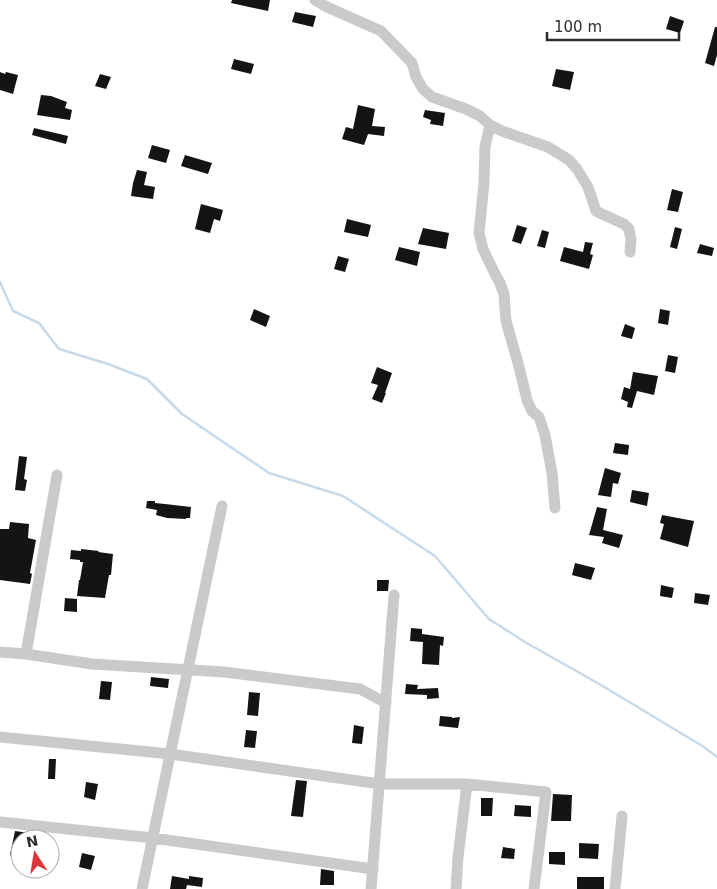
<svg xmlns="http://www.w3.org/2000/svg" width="717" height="889" font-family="'DejaVu Sans',sans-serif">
	<rect width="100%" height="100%" fill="#fff"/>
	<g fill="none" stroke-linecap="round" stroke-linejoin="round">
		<path stroke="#c7dae9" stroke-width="2.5" d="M0,282L13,311L39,323L59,349L108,364L147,379L182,414L269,473L343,496L435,556L489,619L525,642L601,685L704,747L717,757"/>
	</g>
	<path fill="#141414" d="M232,0H270L268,11L231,3Z
		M295,12L316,16L313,27L292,22Z
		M670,16L684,21L680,33L666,29Z
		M715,27H717V55L714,66L705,63Z
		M234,59L254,64L251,74L231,69Z
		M556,69L574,72L570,90L552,86Z
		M0,72L5,74L6,72L18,75L13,94L0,90Z
		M100,74L111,77L106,89L95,86Z
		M41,95L51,96L67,102L65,108L72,110L70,120L37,115Z
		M358,105L375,109L372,126L385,127L384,136L368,134L364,145L342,139L346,127L353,129Z
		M425,110L445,113L443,126L430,124L431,120L423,117Z
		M34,128L68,136L66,144L32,135Z
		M152,145L170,150L166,163L148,158Z
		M185,155L212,163L208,174L181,166Z
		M137,170L147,172L144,185L155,187L153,199L131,196L133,183Z
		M672,189L683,192L678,212L667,210Z
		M201,204L223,210L220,221L214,219L210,233L195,229Z
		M347,219L371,225L368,237L344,232Z
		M517,225L527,228L521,244L512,241Z
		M675,227L682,229L677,249L670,247Z
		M423,228L449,233L446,249L418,244Z
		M542,230L549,232L545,248L537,246Z
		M585,242L593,243L590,254L593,255L589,269L560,261L564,247L583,252Z
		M700,244L714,248L712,256L697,253Z
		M399,247L420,252L417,266L395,260Z
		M338,256L349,259L345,272L334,269Z
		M254,309L270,316L266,327L250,320Z
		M660,309L670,311L668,325L658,323Z
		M625,324L635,328L632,339L621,336Z
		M668,355L678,357L675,373L665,371Z
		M377,367L392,373L385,393H386L382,403L372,399L378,385L371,383Z
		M633,372L658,376L654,395L637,391L632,408L627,407L628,402L621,399L624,387L630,389Z
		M615,443L629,445L628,455L613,453Z
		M19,456L27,457L24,479L27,480L25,491L15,490Z
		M605,468L621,473L618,484L613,483L611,497L598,495Z
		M632,490L649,493L647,506L630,502Z
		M147,501H155V503L165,504L191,507L190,518H186V519L167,518L156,515L157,510L146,508Z
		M597,507L607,509L603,530L623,535L619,548L602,543L604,537L589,535Z
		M662,515L694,521L688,547L660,539L664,524L660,523Z
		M10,522L29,524L28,538L36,540L30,573L32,574L30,584L0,580V529H9Z
		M81,549L99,551L98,552L113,554L111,575H109L105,598L77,596L79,580H80L83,562H80V560L70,559L71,550L81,551Z
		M575,563L595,568L591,580L572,575Z
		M377,580H389L388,591H377Z
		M661,585L674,588L672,598L660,596Z
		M695,593L710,595L708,605L694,603Z
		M65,598L77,599V612L64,611Z
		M411,628L422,629V634L444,637L443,646L440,645L439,665L422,664L423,642L410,641Z
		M151,677L169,679L168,688L150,686Z
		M101,681L112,682L110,700L99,699Z
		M406,684L418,685L417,689L438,688L439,698L427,699V695L405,694Z
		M249,692L260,693L258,716L247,715Z
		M440,716L452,717V718L460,717L458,728L439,726Z
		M354,725L364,727L362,744L352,743Z
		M246,730L257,731L255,748L244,747Z
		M49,759H56L55,779H48Z
		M296,780L307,781L303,817L291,816Z
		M86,782L98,784L95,800L84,797Z
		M553,794L572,795L571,821H551Z
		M481,798H493L492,816H481Z
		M515,805L531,806V817L514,816Z
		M15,831L29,833L28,839H20V858L10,855Z
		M579,843L599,844L598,859L579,858Z
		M503,847L515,849L514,859L501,858Z
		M549,852H565V865L549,864Z
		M82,853L95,856L91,870L79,867Z
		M321,869L334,871V885H320Z
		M172,876L189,879V876L203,878L202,887L187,885L186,889H170Z
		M577,877H604V889H577Z"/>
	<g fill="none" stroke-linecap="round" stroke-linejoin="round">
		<path stroke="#cacaca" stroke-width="11" d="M315,0L327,7L381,31L412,63L416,77L423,89L432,97L466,109L480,116L490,125L502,131L548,147L569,160L577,169L588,187L596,211L602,214L624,224L629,229L631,240L630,252
			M490,125L485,147L484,183L479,233L483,249L494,272L500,283L504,294L506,321L518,363L527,400L532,411L539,417L545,435L552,473L555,508
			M0,652L26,654L92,664L224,672L360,689L386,703
			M26,654L57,475
			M0,737L170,754L380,784H467L546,792L534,889
			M0,822L153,838L373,869
			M142,889L222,506
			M371,889L394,595
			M456,889L458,857L467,784
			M615,889L622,816"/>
	</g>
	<g transform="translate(35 854) rotate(348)"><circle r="24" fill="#ffffff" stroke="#ababab"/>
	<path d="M0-4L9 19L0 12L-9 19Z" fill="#dd363a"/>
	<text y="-8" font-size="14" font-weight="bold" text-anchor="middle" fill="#2d2d2d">N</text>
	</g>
	<path d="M547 32v8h132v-8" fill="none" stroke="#2d2d2d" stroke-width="2.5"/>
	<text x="554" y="32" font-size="15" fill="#2d2d2d" stroke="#ffffff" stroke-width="4" paint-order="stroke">100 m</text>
</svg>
